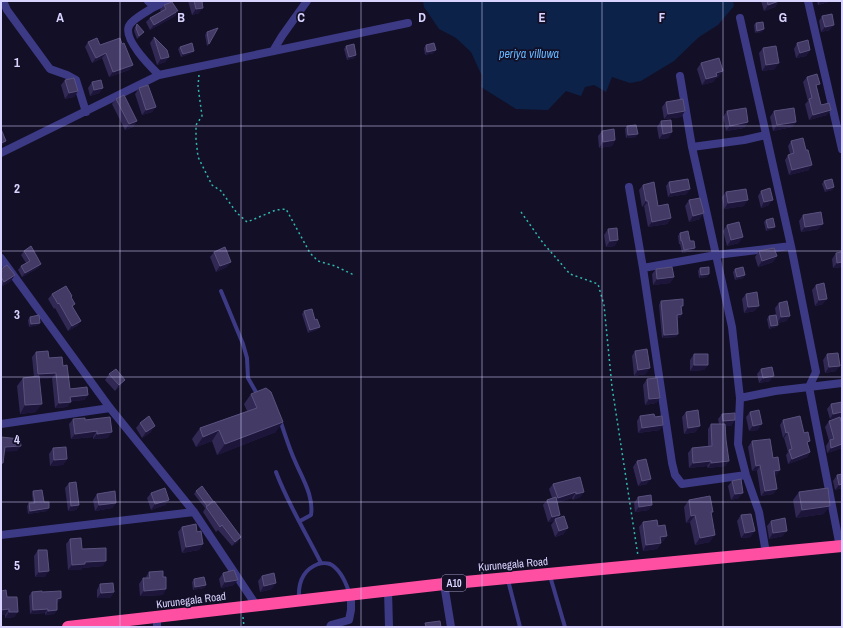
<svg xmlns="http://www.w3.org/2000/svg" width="843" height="628" font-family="'Archivo Narrow',sans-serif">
	<rect width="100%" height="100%" fill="#130f26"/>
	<path fill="#0c2248" d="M423,1H733L734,6L718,25L699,37L674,61L641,81L630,83L612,77L606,92L594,85L585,87L581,96L566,91L548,110L516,109L481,87L482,76L471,52L456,38L439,29L424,7Z"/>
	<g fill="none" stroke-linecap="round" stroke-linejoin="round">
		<path stroke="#2fb8b0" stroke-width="1.5" stroke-dasharray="2 3" stroke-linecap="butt" d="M199,75L198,86L202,116L196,125V139L198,157L212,185L221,191L237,213L247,222L276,210L286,209L310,253L318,261L335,266L354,275
			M521,212L543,243L570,274L598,284L604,305L612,387L638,556
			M243,617L244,627"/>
		<path stroke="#3d3a85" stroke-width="4" d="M221,291L243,344L247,358L248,378L256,392L260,395
			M280,420C285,434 289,448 295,461C302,478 314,496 311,515L300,521
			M276,472C288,504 306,533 321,563
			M550,576L565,627
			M508,580L520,627
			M299,599C298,583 302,570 318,564C321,563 327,563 330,564C340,569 346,583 349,592"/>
		<path stroke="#3d3a85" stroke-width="8" d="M3,1L7,10L50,69L67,75L76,80L86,112
			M148,1L154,7C148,11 132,19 129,26C123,39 150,66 159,75
			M808,1L842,149
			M154,7L167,1
			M740,18L791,246L816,372L809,387L775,391L740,398L738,444L746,475L759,512L766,553
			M273,51L282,36L307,1
			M680,76L692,147L744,140L766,135
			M692,147L716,255L791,246
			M1,153L159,75L408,23
			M629,187L643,268L672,463L675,475L682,484L746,475
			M1,258L110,408L194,512L256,605
			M643,268L716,255L732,327L740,398
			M1,424L110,408
			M1,535L194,512
			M840,547L809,387L842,383
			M444,584L451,627
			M388,590L389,627
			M157,627V616
			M330,627L331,625L349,620L351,610V594"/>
		<path stroke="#ff4fa3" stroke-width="12" d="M68,627L444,584L842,546"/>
	</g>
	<path fill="#312854" d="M188,1H204L202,4L199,13L192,15Z
		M761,1H779L775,7L764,11Z
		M817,1H832L818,5Z
		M164,5L178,11L175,16L150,30L146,22L150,18L161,12L160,10Z
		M822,16L830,30L821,32L819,21Z
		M756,23L762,32L755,33L754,25Z
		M137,24L142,34L137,39L134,31L135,27Z
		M207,32L209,44L207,46L205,35Z
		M154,37L169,57L165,62L157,65L150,43Z
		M88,42L100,45L122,44L133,65L129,70L109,77L102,58L92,63L85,47Z
		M797,43L810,50L806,56L796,58L794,49Z
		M426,45L434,53L425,55L424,48Z
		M346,46L356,55L354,58L347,60L344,49Z
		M180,47L194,51L192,53L181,57L178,49Z
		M763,48L775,69L762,71L759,53Z
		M701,63L719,77L716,78L713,82L702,85L697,69Z
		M807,77L817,88L821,105L827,115L809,120L805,104L808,101L803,82Z
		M65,80L78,91L74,97L65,99L61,85Z
		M92,82L103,88L99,93L90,96L88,88Z
		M139,88L156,107L152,112L142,115L135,94Z
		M116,99L137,121L133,127L125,130L112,104Z
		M666,102L685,111L681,117L664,119L662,107Z
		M727,111L748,122L744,128L726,131L723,117Z
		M774,111L796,122L792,127L773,131L770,117Z
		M661,121L669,138L659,139L657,127Z
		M627,126L636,137L626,138L625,129Z
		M602,131L615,140L612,146L599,148L598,136Z
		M791,141L809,170L789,175L785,160L788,155L790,154L788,146Z
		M824,181L834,187L832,190L825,192L822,184Z
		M669,182L687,194L668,197L666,186Z
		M643,185L658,206L671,218L667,224L648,227L644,206L642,207L639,190Z
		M761,191L769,205L761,208L758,196Z
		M726,192L744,206L724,209L722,197Z
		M689,200L700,219L689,222L685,206Z
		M803,215L819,229L801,232L799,221Z
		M766,220L773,229L766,231L764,222Z
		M727,225L739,243L727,246L723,231Z
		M608,229L615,246L606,247L604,235Z
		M680,233L690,241L693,251L682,253L680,244H679L678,236Z
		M24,251L41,264L38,268L22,277L18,270L21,266L26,263L21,255Z
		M759,251L777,256L773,262L758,267L755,257Z
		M214,252L227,267L216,272L210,257Z
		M842,252V267L833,268L832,259L836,253Z
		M700,268L707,277L699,278L698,271Z
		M1,269L11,281L1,287Z
		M656,269L674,277L670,283L653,285L652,274Z
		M735,269L745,275L743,278L735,280L733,272Z
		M816,285L823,304L815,306L812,290Z
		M52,294L72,296L71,297L73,307L81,321L77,326L68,331L55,308L54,309L48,299Z
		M746,294L755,311L744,313L742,299Z
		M661,301L681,309L680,318H677L678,334L675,337L662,338L659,305Z
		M779,303L790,316L786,321L778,323L776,327L769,329L767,319L769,316L776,315L775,308Z
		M304,311L320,327L318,329L308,333L302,314Z
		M30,317L40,323L38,325L29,327L28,320Z
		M635,351L646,374L634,376L632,356Z
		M36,352L63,366L70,389L88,395L84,400L71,401L67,407L55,408L52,378L39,379L36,412L20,414L17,386L23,378L34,377L32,357Z
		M694,354L708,365L704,370L690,371V360Z
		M827,354L836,371L825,373L823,360Z
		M761,369L770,381L759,383L757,374Z
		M109,374L121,385L115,391L105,380Z
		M647,379L660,398L656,403L645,405L643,385Z
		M251,394L276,432L217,455L212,441L196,447L192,439L200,428L247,411L244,404Z
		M842,402V416L830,419L827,409L831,404Z
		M686,412L696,432L684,434L682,417Z
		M750,412L758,430L749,431L746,417Z
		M722,414L735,420L731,426H726V440L729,461L725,466L708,468L707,466L689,468L688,453L692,448L708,446V429L711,424H719L718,419Z
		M640,416L655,417L660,430L638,433L637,421Z
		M73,419L85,420L108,438L93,439V437L71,439L69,424Z
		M783,420L804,433L810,452L807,457L788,464L786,455L788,452L784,438H783L780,425Z
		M829,421L842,424V449V448L827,453L826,446L829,441L825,427Z
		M140,423L151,432L142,438L136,428Z
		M752,441L773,458L780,470L776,475H774L777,489L773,494L761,496L757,471H752L748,447Z
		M53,448L67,459L63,465L50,466L49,454Z
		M637,461L647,484L638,486L633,467Z
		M842,474V488L835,490L833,481L837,475Z
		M732,481L739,498L731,500L728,486Z
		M69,483L79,505L76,510L68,511L65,488Z
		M553,484L584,492L580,497L573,500L572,498L557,503L560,515L557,519L564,534L555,537L551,525L554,521L548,522L543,505L547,500L552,498L549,489Z
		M33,491L44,502L47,511L28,514L27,506L29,503H33L32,494Z
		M196,491L211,503L238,542L232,546L218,530L216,532L203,512L206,507L205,508L194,494Z
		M799,492L824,514L796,518L793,500Z
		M151,493L169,500L165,505L151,510L147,498Z
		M97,494L116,503L112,508L95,511L93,500Z
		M638,497L649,510L635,512L634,503Z
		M689,500L711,514L710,542L695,545L690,522L686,523L684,507Z
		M741,515L751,537L741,538L737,521Z
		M771,521L783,536L769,539L767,526Z
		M643,522L658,526L667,536L663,541H660L661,543L657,549L643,551L639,527Z
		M182,527L197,532L203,544L199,550L182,553L178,532Z
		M70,539L82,549L103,566L82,568L81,570H68L66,544Z
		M38,550L45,577H35L34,556Z
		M149,572L163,595L140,596L139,584L143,578H146V577Z
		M223,573L234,585L221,588L219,579Z
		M262,576L272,589L260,592L258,581Z
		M194,579L206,585L204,588L193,590L192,582Z
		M100,584L114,592L110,598H97V590Z
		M1,591L18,612L14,617L5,618V615H1Z
		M32,592H42L58,603H57V610L54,614L45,615V613L30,614L29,596Z"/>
	<path fill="#1d163a" d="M779,1L775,7L764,11L768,5Z
		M823,1H832L818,5L820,2Z
		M203,8L199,13L192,15L196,9Z
		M178,11L175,16L150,30L154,25Z
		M834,25L830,30L821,32L825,27Z
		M764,29L762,32L755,33L757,31Z
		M436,50L434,53L425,55L427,52Z
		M810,50L806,56L796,58L800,53Z
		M194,51L192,53L181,57L183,54Z
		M106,53L102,58L92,63L96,58Z
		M356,55L354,58L347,60L349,57Z
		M169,57L165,62L157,65L161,59Z
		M779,63L775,69L762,71L766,65Z
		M133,65L129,70L109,77L113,72Z
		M723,71L719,77L716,78L713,82L702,85L706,79L716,73Z
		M103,88L99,93L90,96L94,90Z
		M78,91L74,97L65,99L69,93Z
		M156,107L152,112L142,115L146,110Z
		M831,110L827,115L809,120L813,115Z
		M685,111L681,117L664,119L668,114Z
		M137,121L133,127L125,130L129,124Z
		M748,122L744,128L726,131L730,126Z
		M796,122L792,127L773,131L777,125Z
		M672,132L669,138L659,139L663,134Z
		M638,134L636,137L626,138L628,135Z
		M615,140L612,146L599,148L603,142Z
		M6,141L2,146L1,147V143Z
		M812,165L809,170L789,175L792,170Z
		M834,187L832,190L825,192L827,189Z
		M690,189L687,194L668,197L671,193Z
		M748,200L744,206L724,209L728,203Z
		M773,200L769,205L761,208L764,202Z
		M646,201H648L644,206L642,207Z
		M704,213L700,219L689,222L693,216Z
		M671,218L667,224L648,227L652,222Z
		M823,224L819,229L801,232L805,227Z
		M775,227L773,229L766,231L768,228Z
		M743,237L739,243L727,246L731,240Z
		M618,240L615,246L606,247L610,241Z
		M695,248L693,251L682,253L684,250Z
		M777,256L773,262L758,267L762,261Z
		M231,262L227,267L216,272L220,266Z
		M842,262V267L833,268L837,263Z
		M41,264L38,268L22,277L25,273Z
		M709,274L707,277L699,278L701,275Z
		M15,275L11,281L1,287L4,282Z
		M745,275L743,278L735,280L737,277Z
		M674,277L670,283L653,285L657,279Z
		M827,299L823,304L815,306L819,300Z
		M759,306L755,311L744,313L748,307Z
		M682,314L680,318L675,319L677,315Z
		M790,316L786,321L777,323L781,317Z
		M81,321L77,326L68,331L72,326Z
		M40,323L38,325L29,327L31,324Z
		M778,325L776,327L769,329L771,326Z
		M320,327L318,329L308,333L310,330Z
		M678,334L675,337L662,338L664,335Z
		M694,365H708L704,370L690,371Z
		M840,366L836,371L825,373L829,367Z
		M650,368L646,374L634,376L638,370Z
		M56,373L52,378L34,380L38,374Z
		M774,376L770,381L759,383L763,378Z
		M125,380L121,385L115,391L119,385Z
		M88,395L84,400L67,402L70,397Z
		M660,398L656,403L645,405L649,399Z
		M71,402L67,407L55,408L59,403Z
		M42,404L36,412L20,414L25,405Z
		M842,412V416L830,419L833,414Z
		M735,420L731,426H719L723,421Z
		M283,422L276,432L217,455L225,444Z
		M762,424L758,430L749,431L753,426Z
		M663,425L660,430L638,433L642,428Z
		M155,426L151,432L142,438L146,432Z
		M700,426L696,432L684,434L688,428Z
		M219,430L212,441L196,447L203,437Z
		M97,431L93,437L71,439L75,434Z
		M112,432L108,438L93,439L97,434Z
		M788,432L784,438H783L786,433Z
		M842,444V448L827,453L831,448Z
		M21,446L17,451L2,452L5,447Z
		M810,452L807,457L788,464L792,459Z
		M67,459L63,465L50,466L54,460Z
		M711,461L707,466L689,468L693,463Z
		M729,461L725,466L708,468L711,463Z
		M760,465L757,471H752L756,466Z
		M780,470L776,475L770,476L774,471Z
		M651,479L647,484L638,486L642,481Z
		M842,484V488L835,490L839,485Z
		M777,489L773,494L761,496L765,491Z
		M576,492L572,498L554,504L558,498Z
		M584,492L580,497L573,500L576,494Z
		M743,493L739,498L731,500L735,494Z
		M169,500L165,505L151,510L155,504Z
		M116,503L112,508L95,511L99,505Z
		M79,505L76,510L68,511L71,506Z
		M652,505L649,510L635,512L639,507Z
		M830,506L824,514L796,518L802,510Z
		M49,508L47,511L28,514L30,511Z
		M560,515L556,520L555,519L554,521L548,522L552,517Z
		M695,515L690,522L686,523L691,516Z
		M568,528L564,534L555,537L559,531Z
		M755,531L751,537L741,538L745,533Z
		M787,531L783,536L769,539L773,533Z
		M715,535L710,542L695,545L700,538Z
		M667,536L663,541L656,542L660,537Z
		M241,537L238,542L232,546L235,542Z
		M661,543L657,549L643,551L646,545Z
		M203,544L199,550L182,553L186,547Z
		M106,561L103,566L82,568L81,570H68L72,565L85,562Z
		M49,571L45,577H35L39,572Z
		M238,580L234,585L221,588L225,582Z
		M276,583L272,589L260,592L264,586Z
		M206,585L204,588L193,590L195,587Z
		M166,589L163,595L140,596L144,591Z
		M114,592L110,598H97L101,593Z
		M61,598L58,603H54L57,599Z
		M9,609L5,615H1V610Z
		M48,609L45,613L30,614L33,610Z
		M57,610L54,614L45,615L48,611Z
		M9,612H18L14,617L5,618Z"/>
	<path fill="#433a66" stroke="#5a527e" d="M194,1H204L202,2L203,8L196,9Z
		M767,1H779L768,5Z
		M172,2L178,11L154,25L150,18L166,9L164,5Z
		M832,14L834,25L825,27L822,16Z
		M763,22L764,29L757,31L756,23Z
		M137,24L144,32L139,36L136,28Z
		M218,28L209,44L207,32Z
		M154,37L167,50L169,57L161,59Z
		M97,38L100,45L120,38L122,44L124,43L133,65L113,72L106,53L96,58L88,42Z
		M808,40L810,50L800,53L797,43Z
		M192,43L194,51L183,54L180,47Z
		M434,43L436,50L427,52L426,45Z
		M354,44L356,55L349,57L346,46Z
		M776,46L779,63L766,65L763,48Z
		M719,58L723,71L716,73L717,76L706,79L701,63Z
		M817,74L820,84L816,85L821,105L829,103L831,110L813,115L809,99L812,98L807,77Z
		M74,78L78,91L69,93L65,80Z
		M101,80L103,88L94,90L92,82Z
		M148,85L156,107L146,110L139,88Z
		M124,95L137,121L129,124L116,99Z
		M683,99L685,111L668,114L666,102Z
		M746,108L748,122L730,126L727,111Z
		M794,108L796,122L777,125L774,111Z
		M671,120L672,132L663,134L661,121Z
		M636,125L638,134L628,135L627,126Z
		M1,129L6,141L1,143Z
		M614,129L615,140L603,142L602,131Z
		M803,138L806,150H808L812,165L792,170L788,155L794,153L791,141Z
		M688,179L690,189L671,193L669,182Z
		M832,179L834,187L827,189L824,181Z
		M654,182L658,206L668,204L671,218L652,222L648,201H646L643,185Z
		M770,188L773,200L764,202L761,191Z
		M746,189L748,200L728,203L726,192Z
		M700,198L704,213L693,216L689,200Z
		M821,212L823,224L805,227L803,215Z
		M773,218L775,227L768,228L766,220Z
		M739,222L743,237L731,240L727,225Z
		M617,228L618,240L610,241L608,229Z
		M688,231L690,241H694L695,248L684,250L682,241H681L680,233Z
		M31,246L41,264L25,273L21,266L30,261L24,251Z
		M225,247L231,262L220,266L214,252Z
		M774,248L777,256L762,261L759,251Z
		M842,252V262L837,263L836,253Z
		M7,265L15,275L4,282L1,277V272H2L1,269Z
		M672,267L674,277L657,279L656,269Z
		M709,267V274L701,275L700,268Z
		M743,267L745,275L737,277L735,269Z
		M824,283L827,299L819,300L816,285Z
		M66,286L72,296L71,297L75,304L72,306L81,321L72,326L59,303L58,304L52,294Z
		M757,292L759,306L748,307L746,294Z
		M683,299V306H681L682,314L677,315L678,334L664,335L661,301Z
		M787,301L790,316L781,317L779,303Z
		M312,309L315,320L317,319L320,327L310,330L304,311Z
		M39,315L40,323L31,324L30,317Z
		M776,315L778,325L771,326L769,316Z
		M647,349L650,368L638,370L635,351Z
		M48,351L49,358L62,357L63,366L67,365L70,389L87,387L88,395L70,397L71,402L59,403L56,373L38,374L36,352Z
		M838,353L840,366L829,367L827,354Z
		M694,354H708V365H694Z
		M772,367L774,376L763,378L761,369Z
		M116,369L125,380L119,385L109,374Z
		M39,376L42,404L25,405L23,378Z
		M657,378L660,398L649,399L647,379Z
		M266,388L271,392L283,422L225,444L219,430L203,437L200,428L257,408L251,394Z
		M842,402V412L833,414L831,404Z
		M698,410L700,426L688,428L686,412Z
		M759,410L762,424L753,426L750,412Z
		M735,413V420L723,421L722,414Z
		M654,414L655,417L662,416L663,425L642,428L640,416Z
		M149,416L155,426L146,432L140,423Z
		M800,416L804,433L808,432L810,441L807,442L810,452L792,459L789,450L792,449L788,432L786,433L783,420Z
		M110,417L112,432L97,434V431L75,434L73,419L85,418V420Z
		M840,417L842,424V444L831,448L830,440L834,439L829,421Z
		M711,424H725L726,440L729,461L711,463V461L693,463L692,448L712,446Z
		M1,437L20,439L21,446L5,447L3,463H1Z
		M770,439L773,458L778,457L780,470L774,471L777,489L765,491L760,465L756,466L752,441Z
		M66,447L67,459L54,460L53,448Z
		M646,459L651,479L642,481L637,461Z
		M842,474V484L839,485L837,475Z
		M580,477L584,492L576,494V492L558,498L553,484Z
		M741,479L743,493L735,494L732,481Z
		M76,482L79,505L71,506L69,483Z
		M202,486L213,501L207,506L196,491Z
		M165,488L169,500L155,504L151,493Z
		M828,488L830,506L802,510L799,492Z
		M42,490L44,502H49V508L30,511L29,503H35L33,491Z
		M115,491L116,503L99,505L97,494Z
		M651,495L652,505L639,507L638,497Z
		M710,496L713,512H711L715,535L700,538L695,515L691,516L689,500Z
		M556,497L560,515L552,517L547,500Z
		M214,501L241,537L235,542L222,525L220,527L206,507Z
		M751,514L755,531L745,533L741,515Z
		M564,516L568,528L559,531L555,519Z
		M785,518L787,531L773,533L771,521Z
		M657,520L658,526L665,525L667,536L660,537L661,543L646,545L643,522Z
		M196,524L197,532L201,531L203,544L186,547L182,527Z
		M81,538L82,549L106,548V561L85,562V564L72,565L70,539Z
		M38,550H47L49,571L39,572Z
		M234,570L238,580L225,582L223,573Z
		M163,571V577H166V589L144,591L143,578H150L149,572Z
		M274,573L276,583L264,586L262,576Z
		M204,577L206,585L195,587L194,579Z
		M113,583L114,592L101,593L100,584Z
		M6,590L7,597H17L18,612H9V609L1,610V591Z
		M42,591V592L61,591V598L57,599V610L48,611V609L33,610L32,592Z
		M440,621L441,627H426L425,623Z"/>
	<path fill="none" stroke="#d9d4ff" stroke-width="1" stroke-opacity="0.55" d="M120,1V627M241,1V627M361,1V627M482,1V627M602,1V627M723,1V627M1,126H842M1,251H842M1,377H842M1,502H842"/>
	<g text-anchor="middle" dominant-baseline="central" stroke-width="3.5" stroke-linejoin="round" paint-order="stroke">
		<rect fill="#130f26" stroke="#9e99be" stroke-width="1" x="442" y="575" width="24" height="16" rx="3"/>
		<g font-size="10" font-weight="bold" fill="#d9d4ff">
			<text x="454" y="583">A10</text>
		</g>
		<g font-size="11" fill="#d9d4ff" stroke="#130f26">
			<text transform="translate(513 564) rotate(-5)">Kurunegala Road</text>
			<text transform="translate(191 600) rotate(-7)">Kurunegala Road</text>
		</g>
		<g font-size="12" font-style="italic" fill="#62b6ff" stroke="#130f26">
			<text x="529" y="54">periya villuwa</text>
		</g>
	</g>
	<g font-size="13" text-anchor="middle" font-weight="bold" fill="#d9d4ff" stroke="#130f26" stroke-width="3.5" stroke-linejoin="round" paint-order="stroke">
		<text x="60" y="22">A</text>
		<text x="181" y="22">B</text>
		<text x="301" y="22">C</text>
		<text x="422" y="22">D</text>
		<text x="542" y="22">E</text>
		<text x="662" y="22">F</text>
		<text x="783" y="22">G</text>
		<text x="17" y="67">1</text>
		<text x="17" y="193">2</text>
		<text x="17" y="319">3</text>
		<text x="17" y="444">4</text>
		<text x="17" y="570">5</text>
	</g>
	<rect width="843" height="628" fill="none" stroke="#d9d4ff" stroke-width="4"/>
</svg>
